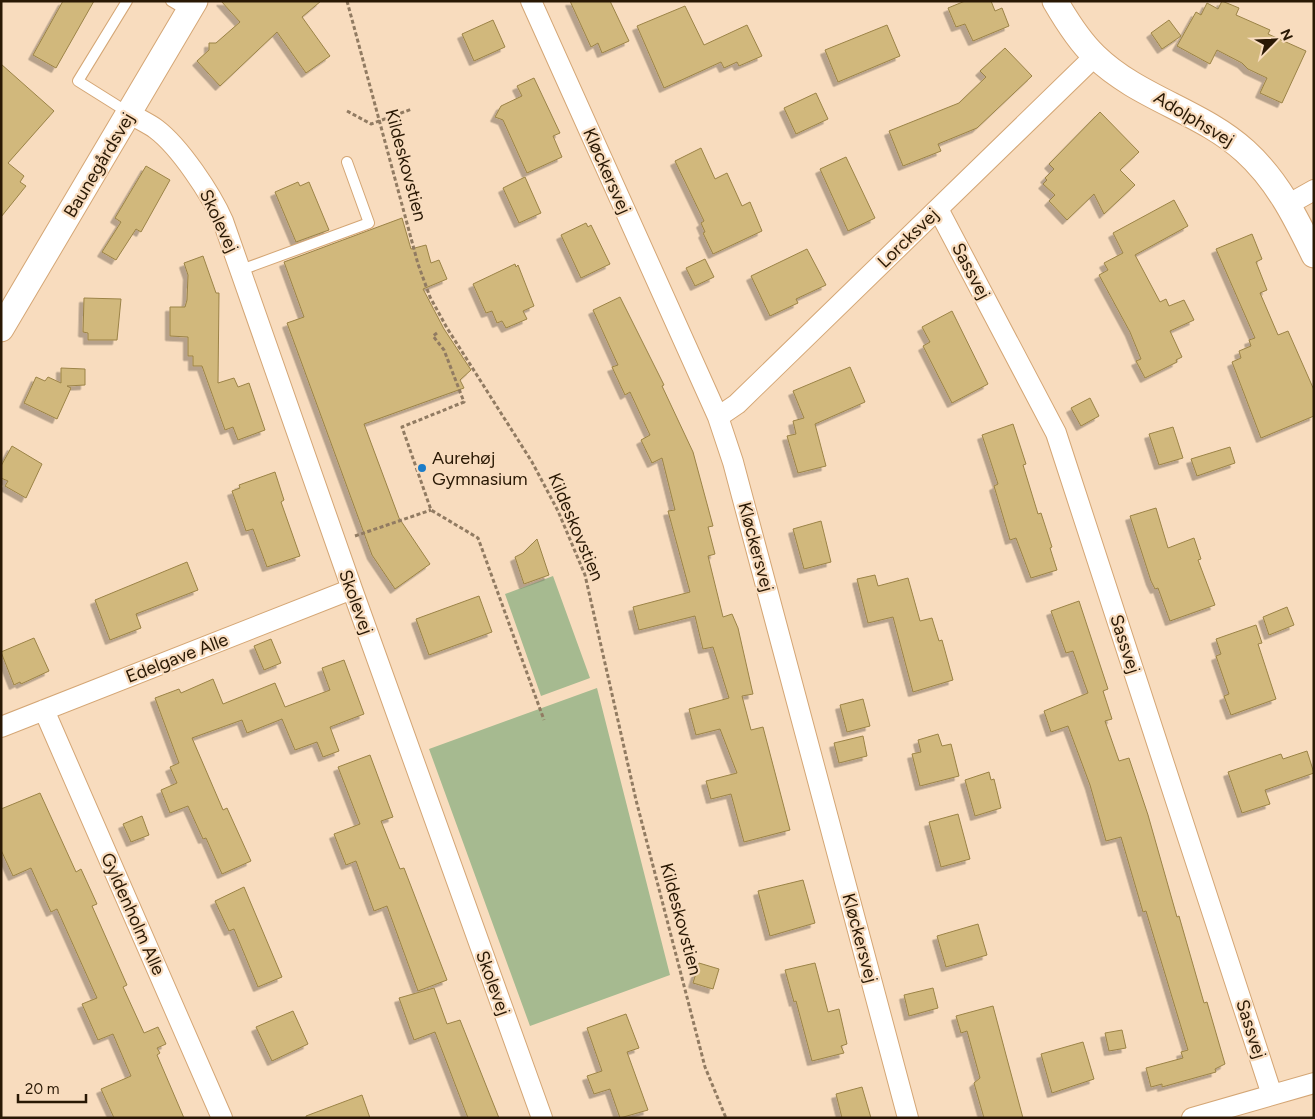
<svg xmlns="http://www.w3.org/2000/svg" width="1315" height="1119" font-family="Figtree,sans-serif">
	<defs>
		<filter id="shadow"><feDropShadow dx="-4.5" dy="4.5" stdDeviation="0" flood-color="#0004"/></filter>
	</defs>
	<rect width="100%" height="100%" fill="#f8dcbe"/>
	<path fill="#a6ba90" d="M553,576L590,678L541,696L505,594Z
		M597,688L670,975L530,1026L429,749Z"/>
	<path fill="#d1b87b" stroke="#9b8347" filter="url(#shadow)" d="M63,1H94L56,68L33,55Z
		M221,1H321L302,17L330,56L306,73L277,32L220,86L197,61L209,50V43H216L240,22Z
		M570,1H610L629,41L602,53L598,43L591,47Z
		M965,1H991L995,11L1002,8L1009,26L973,41L965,24L956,27L948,8Z
		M1222,1L1239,8L1236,15L1270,30L1268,34L1306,51L1282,103L1260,93L1267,78L1248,69L1242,63L1217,50L1210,64L1177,46L1196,12L1201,15L1207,3L1218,9Z
		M685,6L704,45L747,25L762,56L739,66L737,62L724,68L721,62L664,88L637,26Z
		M493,20L505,47L474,61L462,34Z
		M1169,20L1181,36L1162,49L1151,33Z
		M887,25L900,56L838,82L825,50Z
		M1005,48L1032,76L977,128L938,144L941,151L903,166L889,131L959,103L986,77L980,71Z
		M1,64L54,111L8,163L24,176L20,182L26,186L1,217Z
		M534,78L560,133L553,136L562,157L527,173L503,120L495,117L501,106L522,96L517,86Z
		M816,93L828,119L796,134L784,108Z
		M1100,112L1139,152L1120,170L1135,185L1104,214L1094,194L1067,220L1049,201L1055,195L1043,184L1047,180L1045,178L1054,169L1049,164Z
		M701,148L715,179L727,173L742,206L750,202L762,231L713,254L703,233L705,232L701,223L704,221L675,161Z
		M846,157L875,218L848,231L820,169Z
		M146,166L170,180L141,232L136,229L116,260L102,252L121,222L115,218Z
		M525,177L541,213L519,223L503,188Z
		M298,182L300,186L309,182L329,230L296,242L275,192Z
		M1174,200L1188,226L1135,255L1160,302L1166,299L1169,306L1184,300L1194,320L1170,331L1182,357L1176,360L1177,362L1145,378L1136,361L1141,359L1130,332L1099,275L1108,270L1104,263L1123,253L1113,233Z
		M402,218L411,249L426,245L431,263L439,260L447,279L423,289L444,329L471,370L460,380L464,388L364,424L399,518L430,564L395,589L372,555L287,323L304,317L284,262Z
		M586,223L588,227L591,225L610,264L581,278L561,235Z
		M1252,234L1262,259L1256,262L1267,290L1260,293L1278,335L1288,331L1314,390V416L1261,438L1232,362L1241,358L1239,351L1251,346L1249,340L1255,338L1216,249Z
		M807,249L826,285L796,299L798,303L770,316L751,276Z
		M203,256L216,293H219L218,383L234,378L238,387L249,383L265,430L238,440L233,427L225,430L202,366H193V356H188V337L170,336V307H185L187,300L188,275L184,263Z
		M705,259L714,277L695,286L686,268Z
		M515,264L516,267L518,265L534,306L523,311L527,319L506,328L502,321L497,323L492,311L486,313L473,284Z
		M620,297L664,385L662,386L693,452L713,526L708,527L715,554L708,556L723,617L732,614L738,628L753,694L742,696L751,730L763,727L790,830L744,842L731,794L711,799L706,781L737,773L720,729L696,735L689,709L729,698L713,647L703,649L695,616L639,630L633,607L690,592L668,511L675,510L662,458L652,463L641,440L650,435L630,392L625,395L612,367L618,365L593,310Z
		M84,298L121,299L117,340H88V333L83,332Z
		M952,311L988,384L952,403L923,346L930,342L922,327Z
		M850,367L865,402L815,424L826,466L798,473L787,436L796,434L793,421L804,418L793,391Z
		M61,368L85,369V385L67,386L71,388L57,419L24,403L36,377L45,381L48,377L61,383Z
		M1090,398L1099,416L1081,426L1071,408Z
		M1013,424L1026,464L1023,465L1038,514L1041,513L1052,547L1050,548L1057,570L1031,578L1016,538L1010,540L994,486L998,484L982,435Z
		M1173,427L1183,458L1159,465L1149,434Z
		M12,446L42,464L26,498L5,486L8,481L1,478V466Z
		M1230,447L1235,463L1197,476L1191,459Z
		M275,472L284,500L281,502L300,556L267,567L253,529L246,531L232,491L240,488L239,485Z
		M1156,508L1168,548L1194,538L1201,559L1198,560L1215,605L1170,621L1158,588L1155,589L1151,581L1130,516Z
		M821,521L831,562L804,569L793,529Z
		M537,539L549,575L524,584L515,557L523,553Z
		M187,562L198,590L136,614L141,628L110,640L95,600Z
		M875,575L878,586L908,578L920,621L932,618L939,641L942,640L953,680L913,692L893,617L868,623L857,579Z
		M479,596L492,632L429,655L416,619Z
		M1079,601L1108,689L1103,691L1112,719L1105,721L1119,761L1129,758L1148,815L1177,917L1179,916L1204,1003L1207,1002L1225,1064L1215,1069L1216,1072L1162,1087V1084L1151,1087L1146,1068L1183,1058L1181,1052L1188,1050L1146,911L1143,912L1121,837L1106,841L1090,785L1068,726L1051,732L1044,711L1088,693L1073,651L1066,653L1051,611Z
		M1287,607L1294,625L1269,635L1263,617Z
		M1256,625L1262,643L1258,644L1276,699L1231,715L1224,696L1229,694L1216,656L1221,654L1216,639Z
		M34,638L49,671L21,684L20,682L14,685L1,652Z
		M271,639L281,663L264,670L254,646Z
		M344,660L364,714L330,727L339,751L323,757L317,742L295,750L282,719L247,733L242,720L192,738L223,810L227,808L251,861L222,874L206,838L203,839L188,806L170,813L161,790L177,783L170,767L179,763L155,698L179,689L181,693L213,679L223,704L275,683L285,707L330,690L322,668Z
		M863,699L870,726L847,732L840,705Z
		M938,734L942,746L951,744L959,776L920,786L912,754L921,752L918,740Z
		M863,736L867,756L839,763L834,743Z
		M1307,751L1314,773L1265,790L1270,804L1242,813L1228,772L1281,754L1283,759Z
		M370,755L393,817L381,821L400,869L404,868L447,980L418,991L387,906L374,911L356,861L346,865L334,834L360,824L338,767Z
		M989,772L991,780L994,779L1001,808L975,816L965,780Z
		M40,793L76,872L81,869L97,904L92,906L127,985L123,987L144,1033L158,1027L166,1044L157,1048L160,1053L157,1055L184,1118H114L101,1089L131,1076L113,1034L98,1040L82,1004L97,998L57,909L51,912L31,868L13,876L1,850V809Z
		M958,814L970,859L941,867L929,822Z
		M142,816L149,835L131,842L123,824Z
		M803,880L815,923L770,936L758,891Z
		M244,887L282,977L258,987L234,929L229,931L215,901Z
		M978,924L987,955L946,967L937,936Z
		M699,963L719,969L713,989L693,983Z
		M815,963L828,1012L839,1009L847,1044L841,1046L844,1053L812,1061L796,1001L794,1002L785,970Z
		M434,988L447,1024L460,1020L499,1118H468L435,1032L414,1040L399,998Z
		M933,988L938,1008L909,1016L904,995Z
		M993,1006L1006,1055L1023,1118H984L974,1083L980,1078L967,1031L961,1033L956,1016Z
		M293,1011L308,1044L272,1061L256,1027Z
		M626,1014L639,1048L627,1052L648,1110L620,1118L610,1089L594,1094L587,1076L602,1071L587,1028Z
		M1122,1030L1126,1048L1109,1051L1105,1033Z
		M1083,1042L1094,1079L1052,1093L1041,1054Z
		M862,1087L871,1118H842L836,1094Z
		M362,1095L370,1118H306V1116Z"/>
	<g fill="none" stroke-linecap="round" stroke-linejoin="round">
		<defs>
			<path id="service" d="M127,1L78,81L129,113
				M171,1L188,11
				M241,270L369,223L347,162"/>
			<path id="minor" d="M531,1L718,417L733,462L908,1118
				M129,113C138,119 148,123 156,129C180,147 211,194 223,221L352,589L542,1118
				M1289,204L1314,190
				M938,209L1056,433L1272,1095
				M718,417L737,404L1095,56
				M44,710L222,1118
				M1,727L352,589
				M1192,1118L1314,1083"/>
			<path id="tertiary" d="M1055,1C1066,20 1079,41 1095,56C1138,98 1201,111 1245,151C1277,180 1295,216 1314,255
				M1,329L195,1"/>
		</defs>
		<use href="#service" stroke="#d4a675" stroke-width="12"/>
		<use href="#minor" stroke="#d4a675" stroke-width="22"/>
		<use href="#tertiary" stroke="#d4a675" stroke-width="27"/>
		<path stroke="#917b62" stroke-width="3" stroke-dasharray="4 2.5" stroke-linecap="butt" d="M347,1L418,264L430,297L447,328L532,462L558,511L585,575L636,800L705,1067L726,1118
			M347,111L371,124L412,109
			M437,333L433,336L444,350L464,402L402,427L431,510L478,538L544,720
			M355,536L431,510"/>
		<use href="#service" stroke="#fff" stroke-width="10"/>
		<use href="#minor" stroke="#fff" stroke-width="20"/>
		<use href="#tertiary" stroke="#fff" stroke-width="25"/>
	</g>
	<circle fill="#1b7cc8" stroke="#f8dcbe" stroke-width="2" cx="422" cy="468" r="5"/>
	<g text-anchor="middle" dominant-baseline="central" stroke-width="4.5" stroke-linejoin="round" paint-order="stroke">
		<g font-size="18" fill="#291804" stroke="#f8dcbe">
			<text transform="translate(1194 119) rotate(31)">Adolphsvej</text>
			<text transform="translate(99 165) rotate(-59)">Baunegårdsvej</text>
			<text transform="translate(406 165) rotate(75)">Kildeskovstien</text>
			<text transform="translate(607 171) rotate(66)">Kløckersvej</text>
			<text transform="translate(219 221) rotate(65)">Skolevej</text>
			<text transform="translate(908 238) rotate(-44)">Lorcksvej</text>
			<text transform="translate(971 271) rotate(62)">Sassvej</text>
			<text transform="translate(576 527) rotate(67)">Kildeskovstien</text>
			<text transform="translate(756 547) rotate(75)">Kløckersvej</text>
			<text transform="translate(356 602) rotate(70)">Skolevej</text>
			<text transform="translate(1125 644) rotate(72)">Sassvej</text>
			<text transform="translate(177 658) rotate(-21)">Edelgave Alle</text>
			<text transform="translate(133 914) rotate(66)">Gyldenholm Alle</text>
			<text transform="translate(681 919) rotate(75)">Kildeskovstien</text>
			<text transform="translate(860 938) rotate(75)">Kløckersvej</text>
			<text transform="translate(493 983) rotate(70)">Skolevej</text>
			<text transform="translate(1251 1029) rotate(72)">Sassvej</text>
		</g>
		<g font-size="18" fill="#291804" stroke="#f8dcbe" text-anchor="start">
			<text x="432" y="458">Aurehøj<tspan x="432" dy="21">Gymnasium</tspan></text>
		</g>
	</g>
	<rect width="1315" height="1119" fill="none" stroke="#291804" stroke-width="5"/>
	<g transform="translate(1275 40) rotate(66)" stroke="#f8dcbe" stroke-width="4" paint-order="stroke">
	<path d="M0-4L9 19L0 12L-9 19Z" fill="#291804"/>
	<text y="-8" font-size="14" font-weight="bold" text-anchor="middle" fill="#291804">N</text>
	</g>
	<path d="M18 1094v8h68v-8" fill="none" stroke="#291804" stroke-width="2.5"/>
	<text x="25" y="1094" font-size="15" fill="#291804" stroke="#f8dcbe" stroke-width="4" paint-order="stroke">20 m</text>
</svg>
